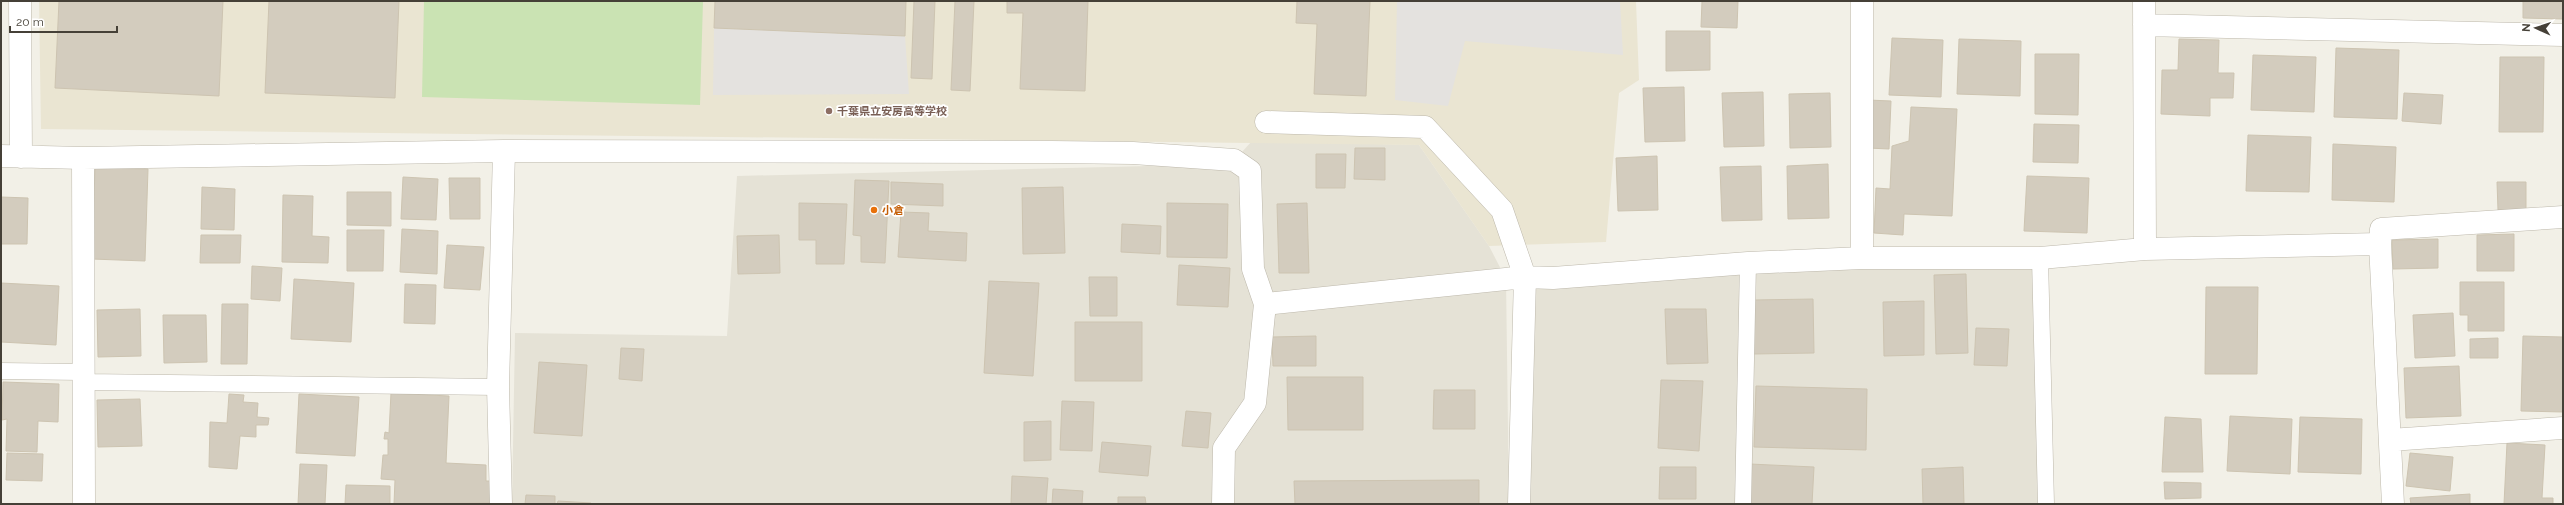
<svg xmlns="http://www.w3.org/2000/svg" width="2564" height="505" font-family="Raleway,'Noto Sans JP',sans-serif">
	<rect width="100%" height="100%" fill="#f2f0e7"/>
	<path fill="#e5e2d6" d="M1252,141L1419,145L1489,246L1506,279L1509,504H512L515,333L727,336L737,176L1231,164Z
		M2040,258L2047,504H1526L1525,277Z"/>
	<path fill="#eae5d2" d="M39,1H1636L1639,80L1619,93L1606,242L1489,246L1419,145L41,129Z"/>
	<path fill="#cae3b3" d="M424,1H703L700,105L422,97Z"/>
	<path fill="#e4e2df" d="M1397,1H1620L1623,55L1465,41L1448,106L1395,100Z
		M714,28L905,36L909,94L713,95Z"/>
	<path fill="#d3ccbe" stroke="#cdc4b1" d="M59,1H223L219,96L55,88Z
		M269,1H399L395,98L265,93Z
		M715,1H906L905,36L714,28Z
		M914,1H935L932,79L911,78Z
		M955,1H974L970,91L951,90Z
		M1007,1H1088L1085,91L1020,89L1023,13H1007Z
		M1297,1H1370L1366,96L1314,94L1317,24L1296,23Z
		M1702,1H1738L1737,28L1701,27Z
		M2523,1H2563V19L2523,18Z
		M1666,31H1710V70L1666,71Z
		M1892,38L1943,40L1941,97L1889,95Z
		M1959,39L2021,41L2020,96L1957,94Z
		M2179,39L2219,40L2218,73H2234L2233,98H2210V116L2161,114L2162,70H2178Z
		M2336,48L2399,50L2397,119L2334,117Z
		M2035,54H2079L2078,115L2035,114Z
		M2253,55L2316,57L2314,112L2251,110Z
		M2500,57H2544L2543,132H2499Z
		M1684,87L1685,141L1645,142L1643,88Z
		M1763,92L1764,146L1724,147L1722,93Z
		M1830,93L1831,147L1790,148L1789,94Z
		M2404,93L2443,95L2441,124L2402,121Z
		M1868,100L1891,101L1889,149L1868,148Z
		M1911,107L1957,109L1952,216L1904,214L1903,235L1874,233L1876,188L1890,189L1892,146L1909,141Z
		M2034,124L2079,125L2078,163L2033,162Z
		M2248,135L2311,137L2309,192L2246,191Z
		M2333,144L2396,147L2394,202L2332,200Z
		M1355,148H1385V180L1354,179Z
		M1316,154H1346L1345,188H1316Z
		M1657,156L1658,210L1618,211L1616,158Z
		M1828,164L1829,218L1788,219L1787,166Z
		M1761,166L1762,220L1722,221L1720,167Z
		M95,168L148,169L145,261L92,259Z
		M2027,176L2089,178L2087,233L2024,231Z
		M403,177L438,179L436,220L401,219Z
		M449,178H480V219H450Z
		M855,180L889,181L885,263L861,262V236L853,235Z
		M891,182L943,184V206L891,204Z
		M2497,182H2526V209L2498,210Z
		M202,187L235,189L234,230L201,229Z
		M1063,187L1065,253L1023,254L1022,188Z
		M347,192H391V226L347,225Z
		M283,195L313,196L312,236L329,237L328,263L282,262Z
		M1,197L28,198L27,244H1Z
		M799,203L847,204L844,264H816V240H799Z
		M1167,203L1228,204L1227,258L1167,257Z
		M1307,203L1309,273H1279L1277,204Z
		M901,212L929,213L928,231L967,233L966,261L898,257Z
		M1122,224L1161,226L1160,254L1121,252Z
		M402,229L438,231L437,274L400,272Z
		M347,230H384L383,271H347Z
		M2514,234V271H2477V235Z
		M201,235H241L240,263H200Z
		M779,235L780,273L738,274L737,236Z
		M2438,239V268L2393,269L2392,240Z
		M447,245L484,247L480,290L444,288Z
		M1179,265L1230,268L1228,307L1177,305Z
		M252,266L282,268L280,301L251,299Z
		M1966,274L1968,353L1936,354L1934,275Z
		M1089,277H1117V316H1090Z
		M294,279L354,283L351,342L291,339Z
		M989,281L1039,283L1033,376L984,373Z
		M2460,282H2504V331H2468V315H2460Z
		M1,283L59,286L56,345L1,342Z
		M405,284L436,285L435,324L404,323Z
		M2206,287H2258L2257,374H2205Z
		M1813,299L1814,353L1754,354V300Z
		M1924,301V355L1884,356L1883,302Z
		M222,304H248L247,364H221Z
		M140,309L141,356L98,357L97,310Z
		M1665,309H1706L1708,363L1667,364Z
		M2453,313L2455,356L2415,358L2413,315Z
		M163,315H206L207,362L164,363Z
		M1075,322H1142V381H1075Z
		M1976,328L2009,329L2007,366L1974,365Z
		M1316,336V366H1273L1272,337Z
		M2523,336L2563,337V412L2521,411Z
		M2498,338V358H2470V339Z
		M621,348L644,349L642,381L619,379Z
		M539,362L587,365L582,436L534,433Z
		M2459,366L2461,416L2406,418L2404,368Z
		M1287,377H1363V430H1288Z
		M1661,380L1703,381L1699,451L1658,448Z
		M3,382L59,384L58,422L38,421L37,452L6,451L7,419L2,420Z
		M1756,386L1867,389L1866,450L1754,447Z
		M1434,390H1475V429H1433Z
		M391,393L449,396L446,463L486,465V481H495L494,503L394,504L395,480L381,479L383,455H388V439H384L385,432L389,433Z
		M229,394L244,395L243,402L258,403L257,417L269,418L268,425H256V437L240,436L237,469L209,467L210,422L227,423Z
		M299,394L359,397L355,456L296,453Z
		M140,399L142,446L98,447L97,400Z
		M1062,401L1094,402L1092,451L1060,450Z
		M1186,411L1211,413L1208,448L1182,446Z
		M2230,416L2292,419L2290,474L2227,471Z
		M2165,417L2201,419L2203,472H2162Z
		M2300,417L2362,419L2361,474L2298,472Z
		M1051,421V460L1024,461V422Z
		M1102,442L1151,446L1148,476L1099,472Z
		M2507,443L2545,445L2542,498H2553V504H2504Z
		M7,453L43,454L42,481L6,480Z
		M2410,453L2453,457L2450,491L2406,486Z
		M300,464L327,465L325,504H298Z
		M1750,464L1814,467L1812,504H1748Z
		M1660,467H1696V499H1659Z
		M1963,467L1964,504H1923L1922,469Z
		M1012,476L1048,478L1046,504H1011Z
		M1479,480V504H1295L1294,481Z
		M2164,482L2201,483V498L2165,499Z
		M346,485L390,486V504H345Z
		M1053,489L1083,491L1082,504H1052Z
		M2470,494V504H2411L2410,498Z
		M526,495L555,496V504H525Z
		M1118,497H1145L1146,504H1118Z
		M558,501L591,503V504H557Z"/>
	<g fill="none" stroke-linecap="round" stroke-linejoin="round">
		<defs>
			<path id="lane" d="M2040,258L2046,504
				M1,371L83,372
				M83,382L498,387
				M1743,504L1748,263"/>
			<path id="street" d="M20,1L21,157
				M1862,1V258
				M2144,1L2145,249
				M2144,25L2563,35
				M1266,122L1425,127L1502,210L1525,277L1519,504
				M1,156L83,158L504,151L1052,152L1133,153L1234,160L1250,171L1253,269L1265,304L1255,403L1224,448L1223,504
				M83,158L84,504
				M2380,244L2393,504
				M1265,304L1525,277L1553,278L1748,263L1862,258H2040L2145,249L2380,244L2381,229L2563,217
				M2390,440L2563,428
				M501,504L498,387L504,151"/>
		</defs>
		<use href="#lane" stroke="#bdb8ab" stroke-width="17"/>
		<use href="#street" stroke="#bdb8ab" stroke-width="23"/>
		<use href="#lane" stroke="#fff" stroke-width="16"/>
		<use href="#street" stroke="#fff" stroke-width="22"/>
	</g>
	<circle fill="#8d6e63" stroke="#fff" stroke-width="1.5" cx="829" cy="111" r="4"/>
	<circle fill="#e8710a" stroke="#fff" stroke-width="1.5" cx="874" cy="210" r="4"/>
	<g text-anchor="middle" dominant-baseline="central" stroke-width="3.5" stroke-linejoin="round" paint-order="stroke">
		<g font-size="11" font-weight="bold" fill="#785e54" stroke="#fff" text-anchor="start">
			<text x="837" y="111">千葉県立安房高等学校</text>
		</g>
		<g font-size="11" font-weight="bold" fill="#c56008" stroke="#fff" text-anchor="start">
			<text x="882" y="210">小倉</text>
		</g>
	</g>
	<rect width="2564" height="505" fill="none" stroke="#454037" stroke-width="4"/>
	<g transform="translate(2536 28) rotate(273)" stroke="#ffffff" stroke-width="3" paint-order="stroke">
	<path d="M0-3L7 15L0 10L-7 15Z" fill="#454037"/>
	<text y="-6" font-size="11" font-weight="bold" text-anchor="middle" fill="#454037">N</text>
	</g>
	<path d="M10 26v6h107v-6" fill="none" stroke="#454037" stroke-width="2"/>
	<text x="16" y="26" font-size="12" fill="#454037" stroke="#ffffff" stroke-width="3" paint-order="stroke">20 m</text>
</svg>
